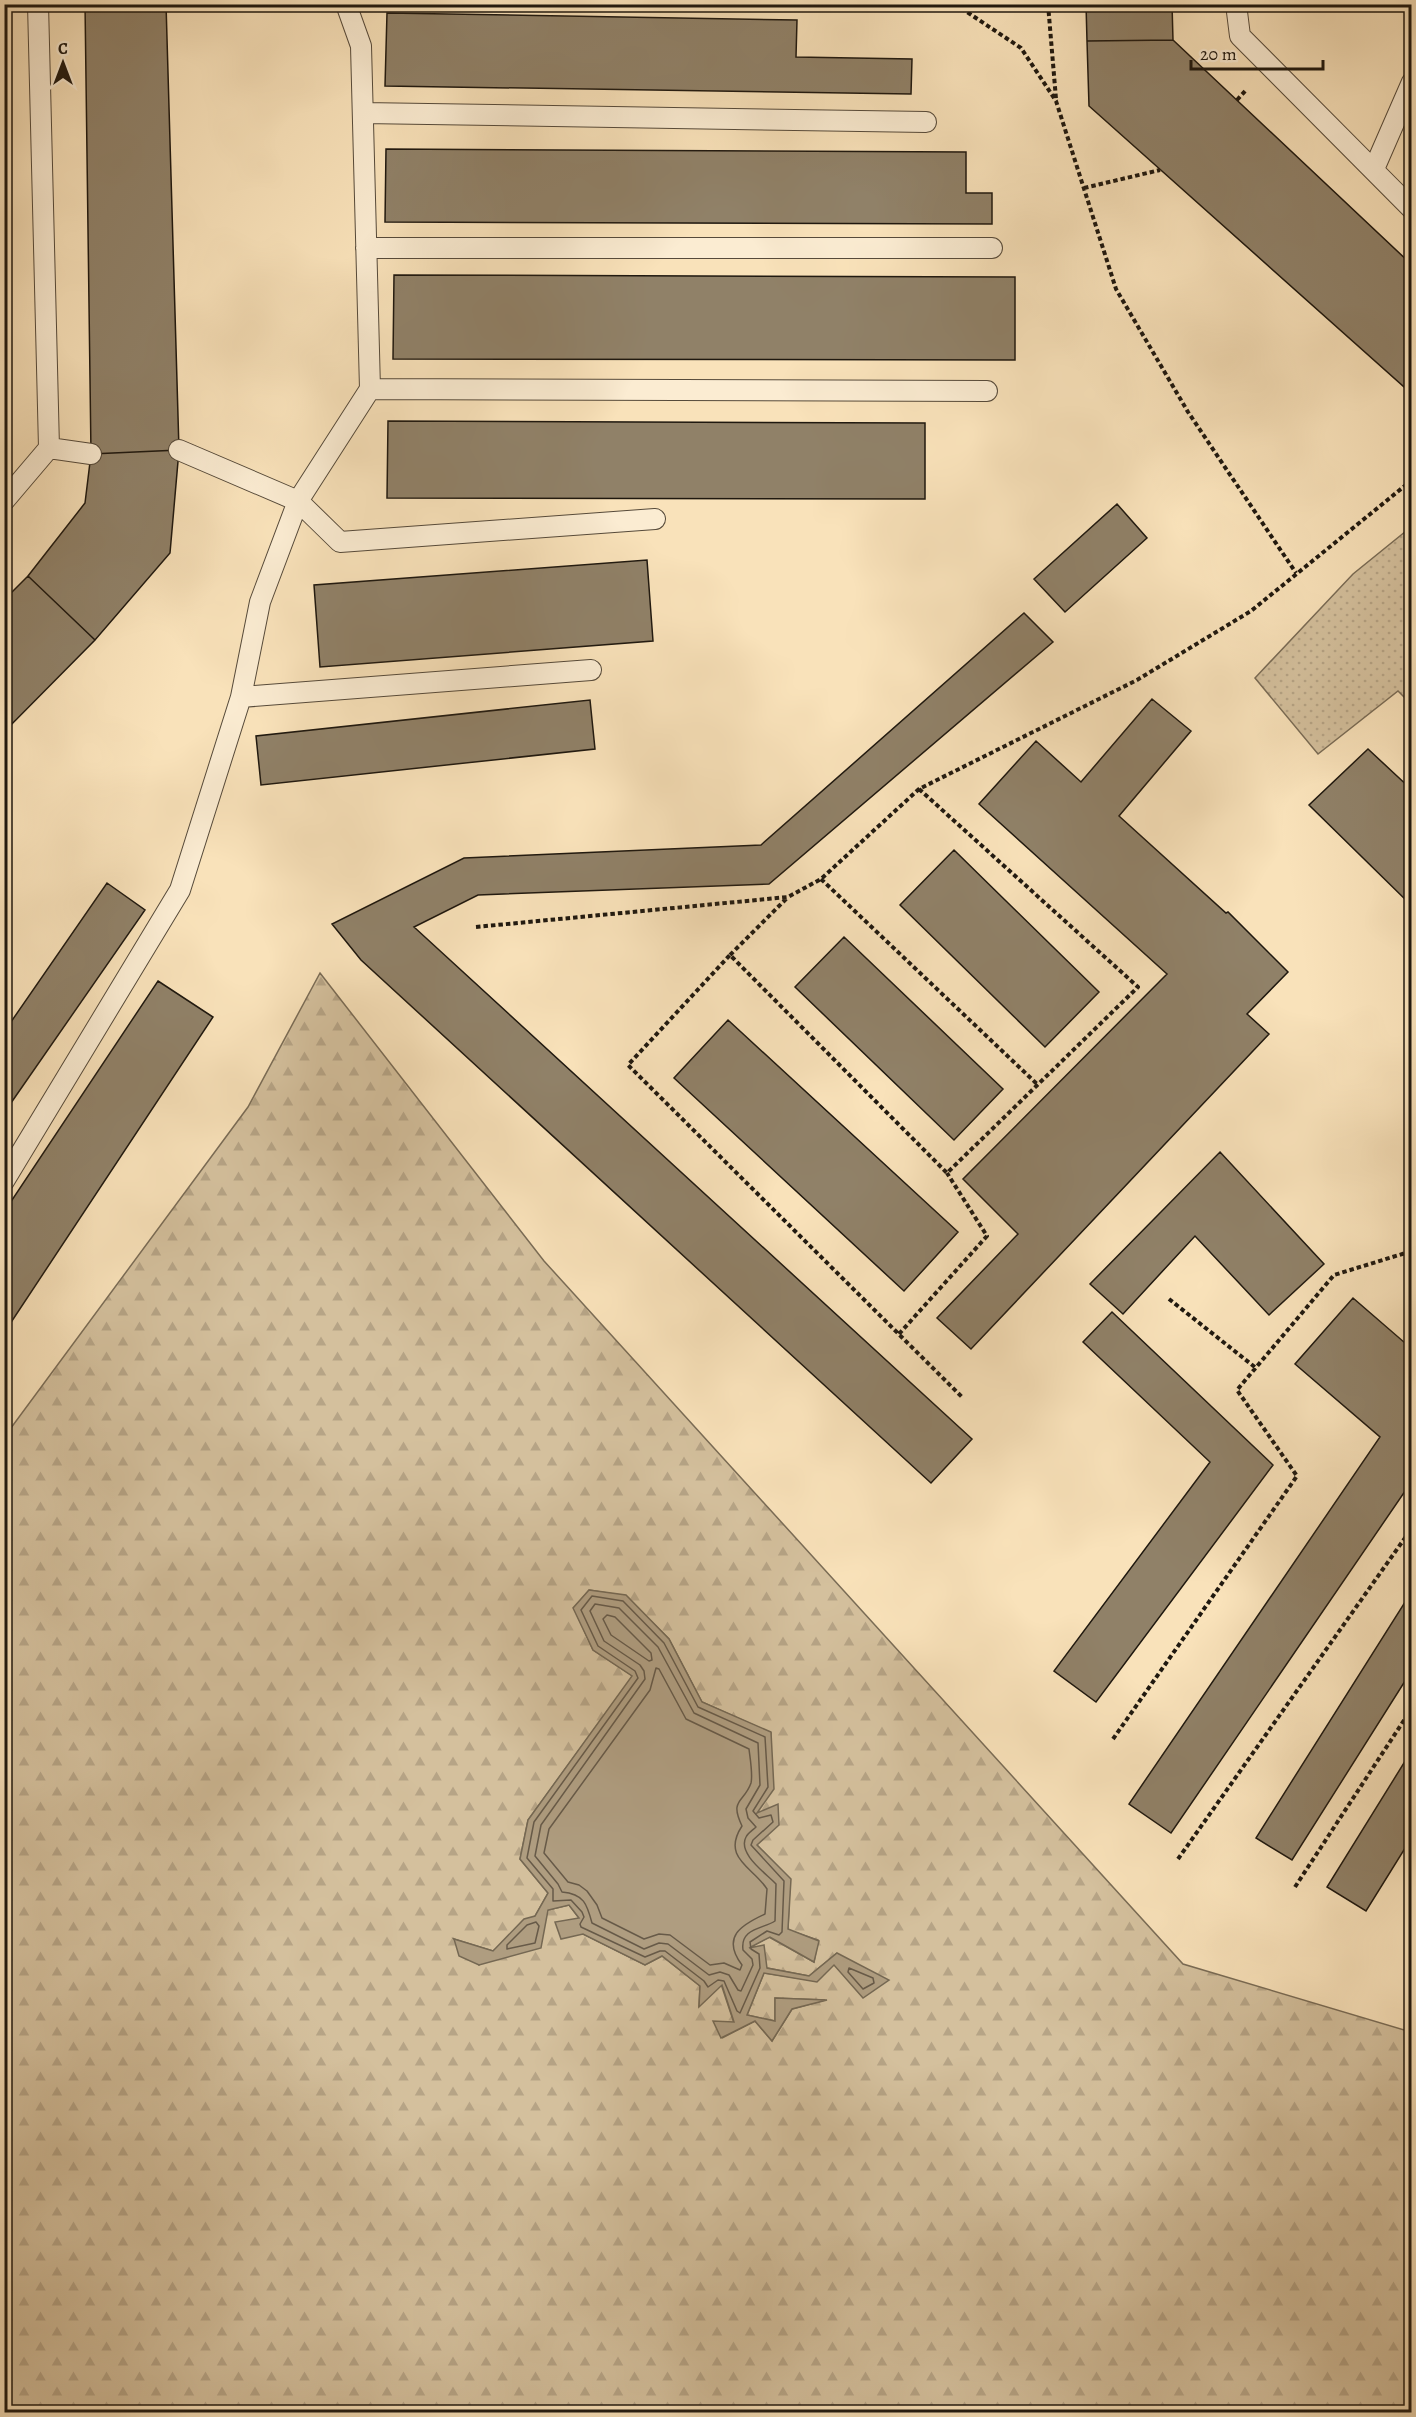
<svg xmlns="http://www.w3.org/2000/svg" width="1416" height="2417" font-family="Alegreya,serif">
	<defs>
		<pattern id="grass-dots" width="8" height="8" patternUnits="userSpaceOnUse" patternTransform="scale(1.5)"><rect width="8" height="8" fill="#d4c09d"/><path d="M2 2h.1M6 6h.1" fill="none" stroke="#b6a486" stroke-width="1.8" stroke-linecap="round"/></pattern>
		<pattern id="forest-firs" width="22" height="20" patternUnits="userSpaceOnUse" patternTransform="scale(1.5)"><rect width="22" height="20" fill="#d4c09d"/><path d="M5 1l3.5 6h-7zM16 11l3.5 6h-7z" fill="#b6a486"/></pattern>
	</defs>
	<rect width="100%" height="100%" fill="#f9e2ba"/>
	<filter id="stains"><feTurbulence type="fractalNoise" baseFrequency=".00333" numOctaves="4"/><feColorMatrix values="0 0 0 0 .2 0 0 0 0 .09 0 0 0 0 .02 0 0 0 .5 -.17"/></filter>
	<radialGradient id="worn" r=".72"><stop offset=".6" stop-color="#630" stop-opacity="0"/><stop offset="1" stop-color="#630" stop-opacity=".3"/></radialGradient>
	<path fill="url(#grass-dots)" stroke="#7a6c56" stroke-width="1.5" d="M1411,527V704L1398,691L1318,754L1255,678L1353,574Z"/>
	<path fill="url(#forest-firs)" stroke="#7a6c56" stroke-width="1.5" fill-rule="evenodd" d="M320,973L544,1261L1183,1964L1411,2032V2412H5V1436L248,1107ZM589,1590L626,1596L669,1639L702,1702L771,1733L757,1814V1845L790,1879L788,1930L818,1940L814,1962L769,1937L746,1949L767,1968L809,1976L837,1953L817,1981L764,1973L747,2015L775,2021V1998L825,2000L792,2009L772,2041L755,2021L722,2038L734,2023L721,1984L699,2006L700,1986L662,1956L645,1965L583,1934L579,1918L569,1905L548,1910L479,1965L454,1939L493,1951L535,1916L548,1893L520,1859L528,1820L633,1676L593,1650L574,1608Z"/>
	<path fill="#af9d80" stroke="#756853" stroke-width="1.5" d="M589,1590L626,1595L669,1639L702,1702L771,1732L774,1789L757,1813L778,1804L779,1825L757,1845L791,1879L788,1929L819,1941L814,1962L770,1937L749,1948L764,1945L767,1968L809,1976L837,1953L889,1980L863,1998L834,1965L817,1982L764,1973L747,2015L775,2021V1998L827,2000L792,2009L772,2041L755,2021L721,2038L713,2021L734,2022L722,1985L699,2007L700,1986L662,1956L645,1965L583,1934L561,1939L555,1922L579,1918L569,1905L548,1910L541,1948L479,1965L459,1956L454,1939L493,1951L524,1919L535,1916L548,1893L520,1859L528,1820L632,1676L593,1650L573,1608Z"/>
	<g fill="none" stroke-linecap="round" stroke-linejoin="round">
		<path stroke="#675a48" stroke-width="1.5" d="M592,1596L623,1601L664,1643L698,1707L765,1737L768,1787L753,1811L759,1818L771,1815L773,1822L753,1840L751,1845L784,1881L782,1932L779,1935L767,1931L750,1942L751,1949L759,1954L760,1968L740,2013L737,2011L724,1981L718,1980L708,1987L704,1981L665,1951H660L645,1957L581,1927L580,1924L584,1917L582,1912L571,1900L553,1901V1889L527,1858L534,1822L638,1678L635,1671L598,1646L581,1610Z
			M595,1604L619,1608L658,1647L694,1713L758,1743L760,1785L746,1809L748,1818L756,1827C753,1830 748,1833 746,1837C737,1854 767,1874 776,1884L775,1921C763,1929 740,1928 743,1950L752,1959L753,1965L741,1991L738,1990L729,1975L720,1972L709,1975L668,1944L659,1943L644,1949L592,1923C587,1904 584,1894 562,1892L558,1884L535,1856L541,1825L645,1679L644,1671L640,1665L604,1641L590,1611Z
			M607,1615L615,1617L651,1653L652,1660L649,1661L611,1635L603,1619Z
			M656,1668L659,1669L686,1719L749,1749C750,1758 753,1774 751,1783C744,1803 729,1799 742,1826C721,1858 753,1867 767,1889L765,1914C741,1925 721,1937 742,1965L740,1970L724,1963L710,1965L670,1935L659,1934L644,1939L602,1918L597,1905L587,1891L579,1885L568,1882L544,1853L549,1829L650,1690Z
			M536,1922L539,1926L535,1943L507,1949V1945L527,1925Z
			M849,1968L873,1978L874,1983L863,1989L848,1972Z"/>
	</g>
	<path fill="#908168" stroke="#1f180f" stroke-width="1.5" d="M85,4H166L179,450L91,454Z
		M1086,4H1172L1173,40L1087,41Z
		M387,13L797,20L796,57L912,59L911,94L385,86Z
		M1173,40L1412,265V394L1089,106L1087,41Z
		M386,149L966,152V193H992V224L385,222Z
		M394,275L1015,277V360L393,359Z
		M388,421L925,423V499L387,498Z
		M179,450L170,553L95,640L28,576L85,503L91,454Z
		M1117,504L1147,538L1065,612L1034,579Z
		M647,560L653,641L320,667L314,585Z
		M28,576L95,640L4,732V600Z
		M1024,613L1053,642L769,884L478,895L414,927L972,1439L931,1483L361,960L332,924L464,858L761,845Z
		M1152,699L1191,731L1119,816L1226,913L1228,912L1288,972L1247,1014L1269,1034L971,1349L937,1318L1018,1234L963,1179L1167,974L979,804L1036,741L1081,782Z
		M590,700L595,749L261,785L256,736Z
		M1368,749L1412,790V906L1309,805Z
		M954,850L1099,992L1045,1047L900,905Z
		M107,883L145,910L4,1113V1032Z
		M844,937L1003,1089L954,1140L795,987Z
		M158,981L213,1017L4,1333V1212Z
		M728,1020L958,1232L904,1291L674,1078Z
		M1220,1152L1324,1264L1269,1315L1195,1236L1123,1314L1090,1284Z
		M1353,1298L1412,1349V1481L1171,1833L1129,1804L1380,1437L1295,1364Z
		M1112,1312L1273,1465L1096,1702L1054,1671L1210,1462L1083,1342Z
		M1412,1591V1670L1292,1860L1256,1838Z
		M1412,1750V1837L1366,1911L1327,1887Z"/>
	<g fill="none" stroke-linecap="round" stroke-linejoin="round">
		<defs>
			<path id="lane" d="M38,4L49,448L91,454
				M1236,4L1240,36L1412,209
				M363,113L926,122
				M1374,169L1412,82
				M366,248H992
				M370,389L987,391
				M179,450L298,501L370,389L361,46L346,4
				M4,501L49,448
				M241,697L591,670
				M4,1181L180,890L241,697L260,602L298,501L340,542L655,519"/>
		</defs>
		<use href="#lane" stroke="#564a3a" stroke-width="22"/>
		<path stroke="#1f180f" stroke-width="4" stroke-dasharray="4.5 3" stroke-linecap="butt" d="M955,4L1021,48L1056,101L1116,289L1188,412L1296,573
			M1048,4L1056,99
			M1237,100L1247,89
			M1084,188L1160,170
			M919,789L1138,987L947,1173L730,955L628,1065L962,1397
			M821,879L1037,1084
			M476,927L788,897L821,879L919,789L1137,680L1251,611L1412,480
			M730,955L787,898
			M1169,1299L1256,1368
			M899,1334L987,1236L947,1173
			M1113,1739L1297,1476L1237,1390L1334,1275L1412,1251
			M1178,1859L1412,1528
			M1295,1887L1412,1708"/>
		<use href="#lane" stroke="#fbecd2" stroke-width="20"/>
	</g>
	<rect width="1416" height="2417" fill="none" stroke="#f9e2ba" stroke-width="24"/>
	<rect x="6" y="6" width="1404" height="2405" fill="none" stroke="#1f180f" stroke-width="3"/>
	<rect x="12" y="12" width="1392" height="2393" fill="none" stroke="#1f180f" stroke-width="1.5"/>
	<g transform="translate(63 63)" stroke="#fbecd2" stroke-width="4.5" paint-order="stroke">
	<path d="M0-4.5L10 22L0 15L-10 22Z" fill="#1f180f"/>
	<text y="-9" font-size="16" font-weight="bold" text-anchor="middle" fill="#1f180f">С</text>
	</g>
	<path d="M1191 60v9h132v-9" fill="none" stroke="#1f180f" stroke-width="3"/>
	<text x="1200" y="60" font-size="18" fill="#1f180f" stroke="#fbecd2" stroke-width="4.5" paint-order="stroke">20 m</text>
	<rect width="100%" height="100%" filter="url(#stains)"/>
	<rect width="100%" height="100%" fill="url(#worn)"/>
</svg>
